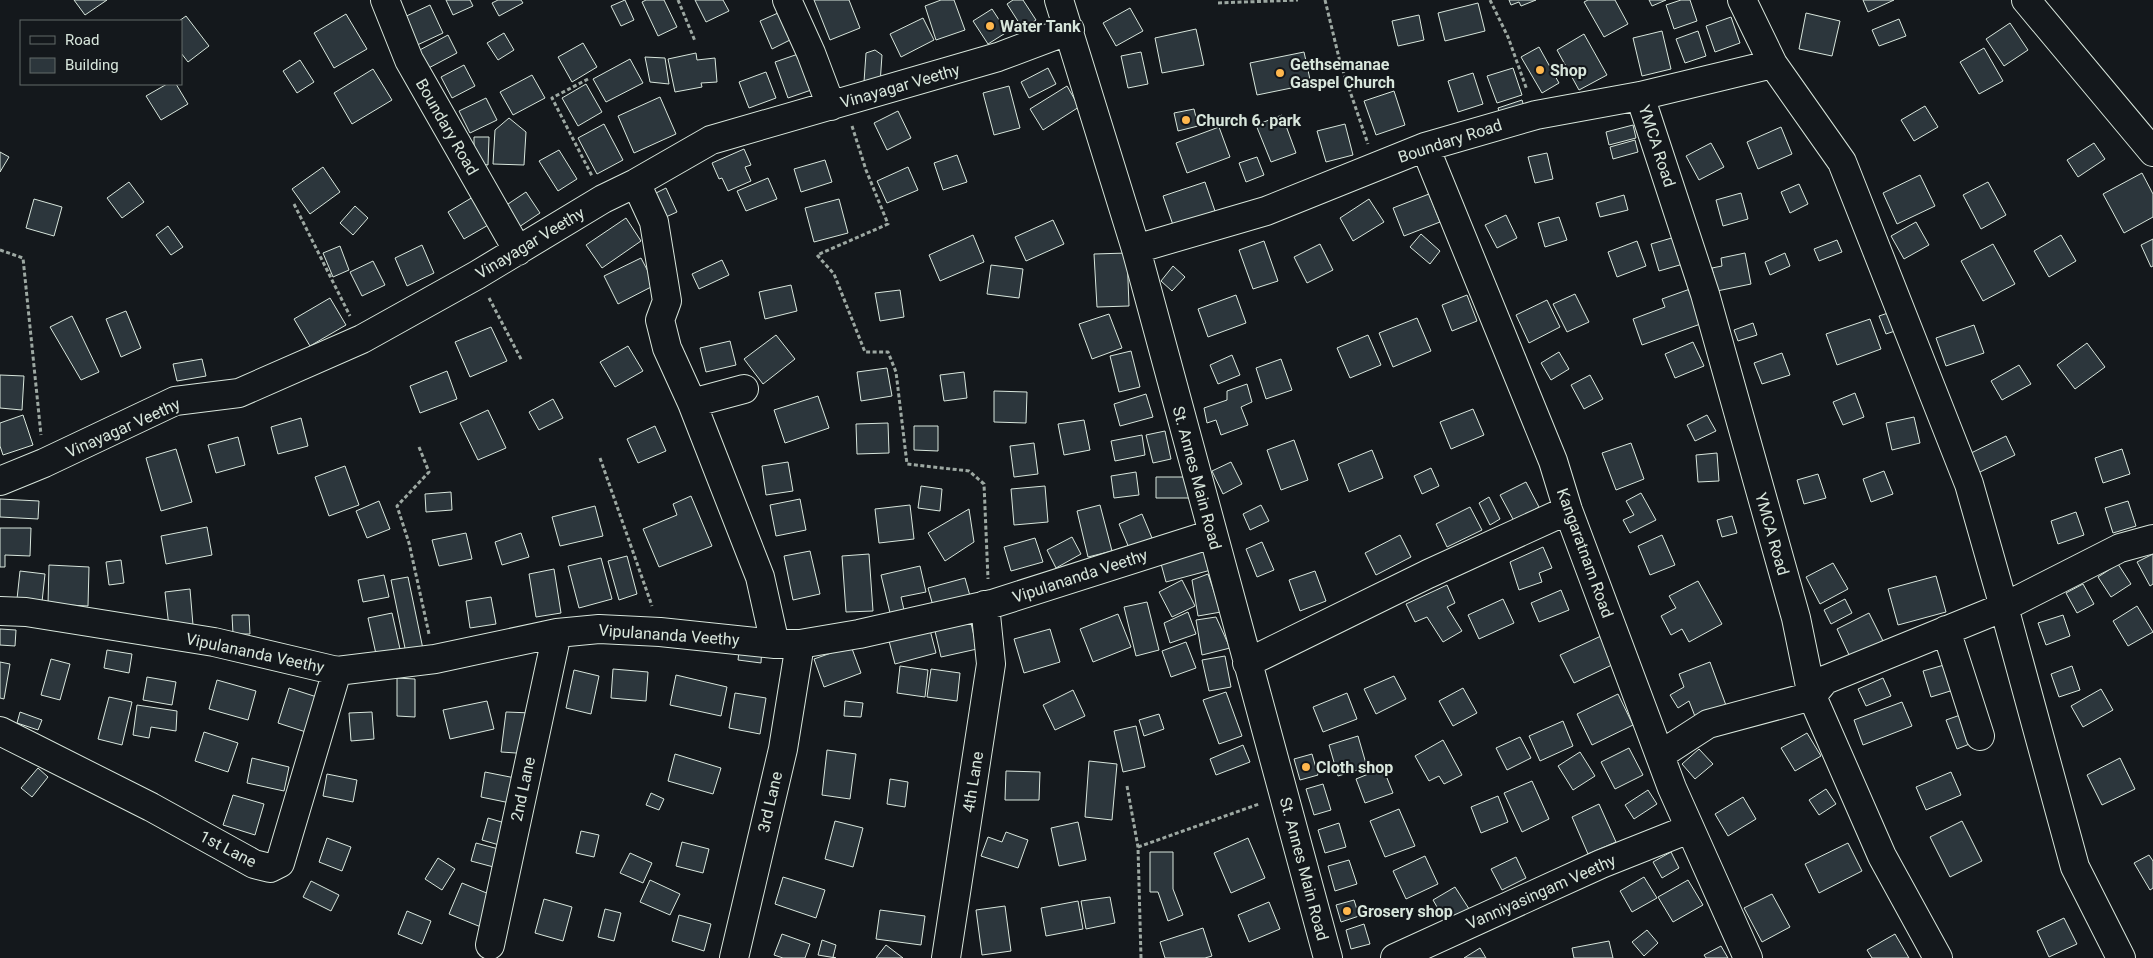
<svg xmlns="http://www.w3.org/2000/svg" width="2153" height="958" font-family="Roboto,sans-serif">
	<rect width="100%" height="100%" fill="#14181c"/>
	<path fill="#2c363c" stroke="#d8e6dc" d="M74,0H107L85,15Z
		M446,0H470L473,6L453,15Z
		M498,0H521L523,3L499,16L492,3Z
		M625,0L634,20L621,26L611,6Z
		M646,0H664L677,27L658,36L642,2Z
		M695,0H723L729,11L706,22Z
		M814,0H849L860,28L830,40Z
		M941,0H954L965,30L936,40L925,6Z
		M1013,0H1023L1036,20L1023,29L1007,4Z
		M1509,0H1536L1521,6L1519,2L1511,5Z
		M1588,0H1615L1628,24L1604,37L1584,2Z
		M1649,0H1666L1652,6Z
		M1681,0H1690L1697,21L1674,29L1666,5Z
		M1863,0H1894L1868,12Z
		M1478,3L1485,31L1445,41L1438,13Z
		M430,5L443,33L413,47L400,19Z
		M1130,8L1143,31L1116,46L1103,23Z
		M992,9L1007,32L988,44L973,21Z
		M778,13L790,40L772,49L760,21Z
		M1806,13L1840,21L1832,56L1799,49Z
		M346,14L367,49L334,68L314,33Z
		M1419,15L1424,40L1398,46L1392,21Z
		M186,16L209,46L188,62L181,53V21H179Z
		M1731,17L1740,43L1715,52L1706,26Z
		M923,18L934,40L901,57L890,34Z
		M1899,19L1906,36L1879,46L1872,30Z
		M2010,23L2028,50L2004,66L1986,39Z
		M1196,29L1204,65L1162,73L1155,38Z
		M1662,31L1671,69L1642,76L1633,38Z
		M1698,31L1706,56L1685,63L1676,39Z
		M504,33L514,50L498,60L487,43Z
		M1584,34L1607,75L1579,90L1557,50Z
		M448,35L457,53L423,71L414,53Z
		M583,43L597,67L572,82L558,57Z
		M1539,47L1559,83L1542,93L1521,57Z
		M1984,48L2003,81L1979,94L1960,62Z
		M875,50L882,55L880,84L864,82L866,53Z
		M804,52L817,88L788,98L775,62Z
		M1141,52L1148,84L1128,88L1121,56Z
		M1304,52L1311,84L1257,95L1250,63Z
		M696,53L697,60L715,58L717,82L701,83L702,87L675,92L668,59Z
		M645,57L665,58L669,84L650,82Z
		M630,59L643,83L606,102L593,79Z
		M300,60L314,82L297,93L283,71Z
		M464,65L475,86L452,98L441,77Z
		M1048,68L1056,84L1029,98L1021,82Z
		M1513,68L1522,95L1497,103L1487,76Z
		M373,69L392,100L352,124L334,93Z
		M766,72L776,98L749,108L739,82Z
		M1473,73L1483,104L1458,112L1448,81Z
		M532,75L545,98L513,115L500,92Z
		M167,84H176L188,104L161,120L146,96Z
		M586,84L602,112L578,126L562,98Z
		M1009,86L1020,128L994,135L983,93Z
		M1067,86L1079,107L1043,130L1030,109Z
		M1394,91L1405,125L1376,135L1364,101Z
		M660,97L676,134L634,153L618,116Z
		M486,98L497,120L470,133L459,111Z
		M1522,100L1525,110L1501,118L1498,108Z
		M1925,106L1938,127L1914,141L1901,120Z
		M1194,109L1198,126L1178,131L1174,113Z
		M898,111L911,138L887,150L874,123Z
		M1282,115L1296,153L1271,162L1256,125Z
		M509,118L526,132L524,165L493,164L495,130Z
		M604,124L623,160L597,174L578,138Z
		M1345,124L1353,155L1326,162L1317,131Z
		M1633,125L1636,138L1609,145L1606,132Z
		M1219,127L1230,157L1187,173L1176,143Z
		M1781,127L1792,154L1758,169L1747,142Z
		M474,137H489L488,165L474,163Z
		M1635,140L1638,152L1613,159L1610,147Z
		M1711,143L1724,167L1699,180L1686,156Z
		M2094,143L2105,159L2078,177L2067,160Z
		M744,149L751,165L745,167L751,181L728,191L722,178L719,179L712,163Z
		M559,150L577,179L558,191L539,161Z
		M0,152L9,157L0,172Z
		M1547,153L1553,179L1535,183L1528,157Z
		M957,155L967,182L943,190L934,163Z
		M1257,157L1264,175L1246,182L1239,163Z
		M825,160L832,182L801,192L794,169Z
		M323,167L340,192L310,214L292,189Z
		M908,167L918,190L887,203L877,181Z
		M2142,173L2153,194V217L2124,233L2103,194Z
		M1920,175L1935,206L1897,224L1883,193Z
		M768,178L777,199L746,211L737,191Z
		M129,182L144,202L122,218L107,198Z
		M1205,182L1215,211L1173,225L1163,196Z
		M1988,182L2006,215L1981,229L1963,195Z
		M1799,184L1808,204L1790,213L1781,192Z
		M666,188L677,212L659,220L648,197Z
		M526,192L540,213L516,229L502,208Z
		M1741,193L1748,219L1723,226L1716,200Z
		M1429,194L1440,222L1404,236L1393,208Z
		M1624,195L1628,210L1600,217L1596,203Z
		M473,197L490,224L464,239L448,212Z
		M34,199L62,207L54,236L26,228Z
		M839,199L848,233L814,242L805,208Z
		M1369,199L1384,222L1353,241L1340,218Z
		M355,206L368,218L353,235L340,223Z
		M1506,215L1517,238L1497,248L1485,225Z
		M1559,217L1567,240L1545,247L1538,223Z
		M626,218L641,241L602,268L586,245Z
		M1053,220L1064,244L1026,261L1015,237Z
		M1916,222L1929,245L1904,259L1891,236Z
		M168,226L183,247L171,255L156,235Z
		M1421,234L1440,251L1430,264L1410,247Z
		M973,235L984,262L940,281L929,255Z
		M1682,235L1690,262L1659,271L1651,244Z
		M2061,235L2076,261L2049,277L2034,251Z
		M2153,239V266L2151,267L2141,245Z
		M1837,240L1842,252L1819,261L1814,249Z
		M1264,241L1278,281L1253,289L1239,250Z
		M1637,241L1646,266L1617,277L1608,252Z
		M1320,244L1333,270L1307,283L1294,257Z
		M1993,244L2015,284L1983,301L1961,261Z
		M422,245L434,273L407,286L395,258Z
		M340,246L349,270L333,277L323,253Z
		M1127,253L1129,306L1097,307L1094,254Z
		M1745,253L1751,284L1717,291L1712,268L1722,266L1721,258Z
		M1785,253L1790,266L1770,275L1765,262Z
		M641,258L655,285L618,304L604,276Z
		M722,260L729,275L699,289L692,274Z
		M373,261L385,285L362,296L350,272Z
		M991,265L1023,269L1019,298L987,294Z
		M1173,266L1185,277L1172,291L1161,281Z
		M791,285L797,311L765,319L759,292Z
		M1690,289L1706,322L1642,345L1633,319L1665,307L1662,299Z
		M900,290L904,317L880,321L875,293Z
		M1575,294L1589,322L1567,332L1553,304Z
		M1236,295L1246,323L1208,337L1198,309Z
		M1467,295L1477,321L1452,331L1442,305Z
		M330,298L346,325L310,346L294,319Z
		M1547,300L1560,327L1529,343L1516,315Z
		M126,311L141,348L121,357L106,319Z
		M1894,311L1901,329L1886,334L1879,316Z
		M1109,314L1122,348L1092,359L1079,324Z
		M72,316L99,372L81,380L50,327Z
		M1417,318L1431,351L1393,367L1379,333Z
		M1870,319L1881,349L1837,365L1826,334Z
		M1753,323L1757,335L1738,341L1734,330Z
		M1974,325L1984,353L1946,366L1936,338Z
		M491,327L507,361L470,377L455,342Z
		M776,335L795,359L763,384L744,359Z
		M1368,335L1381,365L1350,378L1337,348Z
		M730,341L736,365L706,372L700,348Z
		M1693,342L1704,366L1675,378L1665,354Z
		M2087,343L2105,367L2075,389L2057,365Z
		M628,346L643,371L615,387L600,362Z
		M1131,351L1140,387L1119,392L1110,356Z
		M1559,352L1569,369L1551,380L1541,363Z
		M1782,353L1790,375L1762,384L1754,363Z
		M1232,355L1240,375L1218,384L1210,365Z
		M202,359L206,376L177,381L173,364Z
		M1281,359L1292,390L1266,399L1256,368Z
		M2019,365L2031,384L2002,400L1991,381Z
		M887,368L892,396L861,401L857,372Z
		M447,371L457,399L420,413L410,386Z
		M964,372L967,398L944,401L940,375Z
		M0,375L24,376L22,410L0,408Z
		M1590,375L1603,399L1584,409L1571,385Z
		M1247,384L1252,402L1241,407L1248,425L1221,435L1216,420L1207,423L1204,408L1227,400V391Z
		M994,391L1027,392L1026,423L994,422Z
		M1855,393L1864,417L1843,425L1833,402Z
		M1146,394L1153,417L1120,426L1114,404Z
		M818,396L829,428L785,443L774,410Z
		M553,399L563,418L539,430L529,412Z
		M1473,409L1484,435L1451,449L1440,422Z
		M488,410L506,448L478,460L460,423Z
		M23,415L33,445L3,455L0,446V423Z
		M1707,415L1716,431L1695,441L1687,425Z
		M1914,417L1920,443L1892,450L1886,423Z
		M301,418L308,446L278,454L271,427Z
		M1084,420L1090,450L1064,455L1058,424Z
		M888,423L889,453L857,454L856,424Z
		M655,426L666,451L638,463L627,439Z
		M914,426H938V451L914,450Z
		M1165,431L1171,459L1153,463L1146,435Z
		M1142,435L1145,455L1115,461L1111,441Z
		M2006,436L2015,455L1978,473L1969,454Z
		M238,437L245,465L216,473L208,445Z
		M1294,440L1308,480L1281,490L1267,450Z
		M1034,443L1038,474L1014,477L1010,446Z
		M1631,443L1644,479L1616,490L1602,453Z
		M176,449L192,502L161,511L146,458Z
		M2122,449L2130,474L2103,483L2095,458Z
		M1372,450L1383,478L1349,492L1338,464Z
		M1717,453L1719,481L1698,482L1696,455Z
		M788,462L793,491L766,495L762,466Z
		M1231,462L1242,484L1223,494L1212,471Z
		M345,466L359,505L329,516L315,477Z
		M1431,468L1439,486L1422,494L1414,476Z
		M1884,471L1893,494L1871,502L1863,479Z
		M1136,472L1139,495L1114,498L1111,476Z
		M1818,474L1826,498L1804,504L1797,480Z
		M1156,477H1188L1189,498H1156Z
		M1526,482L1539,507L1514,521L1500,495Z
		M921,486L942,489L940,511L918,508Z
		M1045,486L1048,522L1014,525L1011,489Z
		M451,492L452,510L426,512L425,494Z
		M1641,493L1656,520L1630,533L1623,520L1634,515L1626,501Z
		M691,496L712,546L659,567L643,529L677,515L673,504Z
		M1489,497L1500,519L1490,525L1479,503Z
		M0,499L39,501L38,519L0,517Z
		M800,499L806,530L776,536L770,505Z
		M379,501L390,529L367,538L356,511Z
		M2128,501L2136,526L2113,533L2105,508Z
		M910,505L914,539L879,543L875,509Z
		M1100,505L1112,551L1088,557L1077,511Z
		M1261,505L1269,521L1250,530L1243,514Z
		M595,506L603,536L560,546L552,517Z
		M1470,507L1482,530L1447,547L1436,524Z
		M969,509L974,542L945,561L928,533Z
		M2076,512L2084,535L2058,544L2051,521Z
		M1142,514L1152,538L1129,548L1119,524Z
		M1732,516L1737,533L1722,537L1717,520Z
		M207,527L212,555L166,564L161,536Z
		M0,528H31L30,556L5,555V567H0Z
		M466,533L472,559L439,566L432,540Z
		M521,533L529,557L502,565L495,542Z
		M1400,535L1411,557L1376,575L1365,553Z
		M1662,535L1675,565L1650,575L1638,546Z
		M1072,537L1081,554L1056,568L1047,550Z
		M1035,538L1043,562L1011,571L1004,547Z
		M1262,542L1274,570L1257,577L1246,549Z
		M1543,547L1552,568L1539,573L1542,582L1519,590L1510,562Z
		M1204,548L1211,570L1166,582L1160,560Z
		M810,551L820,594L793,600L784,556Z
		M869,554L873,611L846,612L842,556Z
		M2153,554V584L2150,586L2137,562Z
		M627,556L637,594L619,600L608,561Z
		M601,558L612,599L579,608L568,566Z
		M121,560L124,583L109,585L106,562Z
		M1833,563L1848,589L1820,604L1806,577Z
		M2118,564L2131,584L2111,597L2098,577Z
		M49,565L89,567L88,606L48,604Z
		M920,566L926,592L901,597L904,610L890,613L881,575Z
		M554,569L561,613L536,617L529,574Z
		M20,571L45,574L42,602L17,599Z
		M1315,571L1326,601L1300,611L1289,580Z
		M1208,574L1221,612L1198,616L1192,580Z
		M384,575L389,597L363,602L358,580Z
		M1936,576L1946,612L1898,625L1888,589Z
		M408,577L423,649L406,653L391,580Z
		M965,578L972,603L935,613L928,588Z
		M1182,580L1195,606L1172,617L1159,592Z
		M1698,581L1722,624L1689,642L1682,629L1671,635L1661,616L1676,608L1669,596Z
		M2083,584L2094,604L2077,613L2066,593Z
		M1447,585L1455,603L1447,607L1462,631L1443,642L1427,617L1415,622L1406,604Z
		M190,589L193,625L169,627L165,592Z
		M1561,590L1569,610L1539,622L1531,603Z
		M491,597L496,624L470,628L466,601Z
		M1503,599L1514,623L1479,639L1468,615Z
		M1845,599L1852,613L1831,624L1824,610Z
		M1147,602L1159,650L1136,656L1124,607Z
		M2137,606L2153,632L2128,646L2113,621Z
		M1188,612L1196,634L1170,643L1164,623Z
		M392,613L400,649L376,654L368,618Z
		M1869,613L1883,641L1850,657L1837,629Z
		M1118,614L1131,647L1093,662L1080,629Z
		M232,615H249L250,634H233Z
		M2063,615L2070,636L2046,645L2038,623Z
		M1216,617L1230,648L1202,655L1196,620Z
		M971,623L977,649L941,657L935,631Z
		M0,629L16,630L15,646L0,645Z
		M1050,629L1060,662L1024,673L1014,639Z
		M930,630L936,653L895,664L889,641Z
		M1601,636L1614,664L1574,683L1560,655Z
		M1186,642L1196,668L1171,677L1162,651Z
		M740,643L762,646L761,663L738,660Z
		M851,646L861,673L824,687L814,659Z
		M107,650L132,654L129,673L104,668Z
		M1225,656L1231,687L1209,691L1202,660Z
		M51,659L70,664L60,700L41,695Z
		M0,662L10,664L4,699L0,698Z
		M1710,662L1727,708L1696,719L1689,701L1678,708L1670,695L1684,687L1679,674Z
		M1951,663L1960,688L1931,697L1923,671Z
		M900,666L928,670L925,697L897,693Z
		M2072,666L2080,690L2059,697L2051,674Z
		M613,669L648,672L646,701L611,698Z
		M931,669L960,673L957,701L927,697Z
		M574,670L599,676L591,714L566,708Z
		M676,675L727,687L721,716L670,705Z
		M1394,676L1406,699L1376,714L1364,689Z
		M147,677L176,682L172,705L143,700Z
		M397,678L415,679V717L397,716Z
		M1883,678L1891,696L1866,706L1858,689Z
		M217,680L256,691L248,720L209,709Z
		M289,688L323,699L312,734L278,723Z
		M1463,688L1477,713L1453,726L1439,701Z
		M2101,689L2113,710L2083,727L2071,706Z
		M1073,690L1085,716L1055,730L1043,705Z
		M1226,692L1242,736L1219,744L1203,700Z
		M735,693L766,698L760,734L729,728Z
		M1347,693L1357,719L1323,732L1313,707Z
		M1618,694L1633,725L1592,745L1577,714Z
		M109,697L132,702L122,745L98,739Z
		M487,701L494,729L450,739L443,710Z
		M845,701L863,703L861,717L844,716Z
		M1902,702L1912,726L1863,745L1854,720Z
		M137,705L177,711L176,731L151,727L149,738L133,735Z
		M20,712L42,720L38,730L17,723Z
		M372,712L374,739L351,741L349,713Z
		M506,712L532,713L531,754L501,752Z
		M1966,713L1977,741L1957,749L1946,720Z
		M1159,714L1164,729L1144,736L1139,720Z
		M1563,721L1573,746L1540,761L1529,736Z
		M1136,726L1145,767L1123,772L1114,731Z
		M204,732L238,743L228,772L195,761Z
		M1807,733L1821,756L1795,771L1781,748Z
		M1358,736L1367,767L1338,776L1329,745Z
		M1520,737L1531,758L1507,770L1496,748Z
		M1443,740L1462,775L1444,784L1439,776L1429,781L1415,756Z
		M1243,745L1250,762L1216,775L1210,759Z
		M1629,748L1643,775L1615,789L1601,762Z
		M1699,749L1713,764L1695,779L1682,764Z
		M827,750L856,754L850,799L822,795Z
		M1580,752L1595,776L1573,790L1558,766Z
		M675,754L721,768L713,794L668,781Z
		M1312,754L1318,775L1300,780L1294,759Z
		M252,758L289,767L284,791L247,783Z
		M2120,758L2135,789L2102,805L2087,775Z
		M1089,761L1117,764L1112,820L1085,817Z
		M38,768L48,777L32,797L21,788Z
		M1383,768L1393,793L1365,803L1356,779Z
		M1006,771L1040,772L1039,800H1005Z
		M485,772L520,779L515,804L481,797Z
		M1951,772L1961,795L1926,810L1916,787Z
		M327,774L357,780L353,802L323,796Z
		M890,779L908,782L905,807L887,804Z
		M1532,781L1549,819L1522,832L1504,793Z
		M1323,784L1331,810L1314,815L1306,789Z
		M1826,789L1836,804L1819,815L1809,800Z
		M1648,790L1657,804L1634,819L1625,805Z
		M651,793L664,799L659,810L646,805Z
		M233,795L264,804L255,835L223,825Z
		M1498,796L1508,822L1481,833L1471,807Z
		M1743,797L1756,819L1728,836L1715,814Z
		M1599,804L1616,842L1588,854L1572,817Z
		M1399,809L1415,846L1385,857L1370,821Z
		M488,818L512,825L506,847L482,840Z
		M835,821L863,828L853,867L825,859Z
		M1962,821L1982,861L1950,877L1930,837Z
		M1078,822L1086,860L1059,866L1051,828Z
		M1339,823L1346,847L1325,853L1318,830Z
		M581,831L599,835L594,857L576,853Z
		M1006,832L1028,840L1018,868L981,856L988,837L1002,842Z
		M327,838L351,847L342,871L319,862Z
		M1248,838L1265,878L1231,893L1214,853Z
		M682,842L709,849L703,873L676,866Z
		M476,843L506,851L501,869L471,861Z
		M1848,843L1862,871L1819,893L1805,864Z
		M1150,852H1173V889L1183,915L1168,921L1158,892H1150Z
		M1671,852L1679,868L1662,878L1653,862Z
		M630,853L652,863L643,883L620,873Z
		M2149,855L2153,861V888L2150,890L2134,863Z
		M1425,856L1438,884L1406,899L1393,871Z
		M1516,857L1526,878L1502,890L1491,869Z
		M438,858L455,869L442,890L425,879Z
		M1349,860L1357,884L1335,891L1328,866Z
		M783,877L825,890L816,918L775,904Z
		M1644,877L1657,898L1632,912L1620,891Z
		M650,880L680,894L670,915L640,902Z
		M1688,880L1703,905L1673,922L1658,897Z
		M311,881L339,895L331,911L303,897Z
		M462,883L494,896L481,927L449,914Z
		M1455,887L1471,912L1448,926L1433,900Z
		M1772,894L1790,927L1762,942L1744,908Z
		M1110,897L1115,923L1086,929L1081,901Z
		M544,899L572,907L563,941L535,933Z
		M1354,900L1359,916L1341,922L1336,905Z
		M1078,901L1083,929L1046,936L1041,908Z
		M1269,902L1280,929L1249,942L1238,915Z
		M1005,906L1011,951L982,955L976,910Z
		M605,909L621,913L614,941L598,937Z
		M880,910L925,916L921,945L876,939Z
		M407,911L431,921L422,944L398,934Z
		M679,915L711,924L704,951L672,941Z
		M2064,918L2077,944L2049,957L2037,931Z
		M1364,924L1370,944L1351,949L1346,930Z
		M1203,928L1212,956L1205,958H1165L1160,942Z
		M1647,930L1658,943L1644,956L1632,942Z
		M782,934L810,944L805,958H783L774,955Z
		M1895,934L1909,958H1872L1867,950Z
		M822,940L836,945L833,957L836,958L818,955Z
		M1609,941L1613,958H1574L1572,948Z
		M886,945L903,958H876Z
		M1721,946L1728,958H1706L1704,955Z
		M1480,948L1486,958H1464Z"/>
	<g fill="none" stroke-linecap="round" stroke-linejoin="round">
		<defs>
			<path id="minor" d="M385,0L409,60L518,251
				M787,0L811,53L831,106
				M1059,0L1136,249L1328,958
				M1742,0L1773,64L1842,162L1969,484L2004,607L2120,548L2153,539
				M2026,0L2153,152
				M1640,96L1705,294L1796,618L1812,696L1882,856L1938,958
				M1425,147L1553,461L1568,510L1672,788L1748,958
				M636,183L654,222L667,301L660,320L667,348L692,403L760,577L775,644
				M1136,249L1266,211L1425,147L1536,115L1640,96L1773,64
				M692,403L744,389
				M0,481L44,463L175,401L239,393L362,339L477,275L603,199L636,183L711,140L998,57L1070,30
				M0,611L26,612L214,642L337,671L435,659L557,633L599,629L660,632L775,644H800L859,634L992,604L1212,534
				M1946,630L1980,736
				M1247,663L1428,574L1568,510
				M0,731L151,807L254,864L270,868L280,863L337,671
				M1660,755L1708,724L1812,696L1825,680L2004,607L2075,867L2121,958
				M490,945L557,633
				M734,958L783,749L800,644
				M946,958L991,664L985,605
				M1395,958L1601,864L1689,829"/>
		</defs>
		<use href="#minor" stroke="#d8e6dc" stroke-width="30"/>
		<path stroke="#9da8a2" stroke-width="3" stroke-dasharray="4 2.5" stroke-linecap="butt" d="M678,0L695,41
			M1325,0L1340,62L1368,144
			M1490,0L1508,37L1527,90
			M1218,3L1298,0
			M588,79L552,98L592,176
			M852,126L866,170L888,224L817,255L834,274L865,352H888L896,372L907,464L969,471L984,484L988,579
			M294,204L350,316
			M0,250L23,258L41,435
			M489,298L522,361
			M419,447L429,472L397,506L409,543L429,634
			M600,458L652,606
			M1127,786L1138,847L1141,958
			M1138,847L1259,804"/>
		<use href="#minor" stroke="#14181c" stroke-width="28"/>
	</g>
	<g fill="#ffb74d" stroke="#14181c" stroke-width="2">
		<circle cx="990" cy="26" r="5"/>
		<circle cx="1540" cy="70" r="5"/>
		<circle cx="1280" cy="73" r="5"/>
		<circle cx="1186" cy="120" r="5"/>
		<circle cx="1306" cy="767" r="5"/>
		<circle cx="1347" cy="911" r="5"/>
	</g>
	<g text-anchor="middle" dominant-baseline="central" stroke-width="4" stroke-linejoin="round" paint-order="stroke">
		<g font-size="16" font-weight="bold" fill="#d8e6dc" stroke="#14181c" text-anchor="start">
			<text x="1000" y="26">Water Tank</text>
			<text x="1290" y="64">Gethsemanae<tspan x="1290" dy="18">Gaspel Church</tspan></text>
			<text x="1550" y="70">Shop</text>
			<text x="1196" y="120">Church 6. park</text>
			<text x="1316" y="767">Cloth shop</text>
			<text x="1357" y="911">Grosery shop</text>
		</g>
		<g font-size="16" fill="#d8e6dc" stroke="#14181c">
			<text transform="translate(900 86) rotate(-16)">Vinayagar Veethy</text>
			<text transform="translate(447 127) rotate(60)">Boundary Road</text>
			<text transform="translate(1450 141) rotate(-18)">Boundary Road</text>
			<text transform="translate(1657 146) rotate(72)">YMCA Road</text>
			<text transform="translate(530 243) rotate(-31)">Vinayagar Veethy</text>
			<text transform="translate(123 428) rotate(-24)">Vinayagar Veethy</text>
			<text transform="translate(1197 478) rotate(75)">St. Annes Main Road</text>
			<text transform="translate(1772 534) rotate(74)">YMCA Road</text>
			<text transform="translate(1585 553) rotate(70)">Kangaratnam Road</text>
			<text transform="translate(1080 576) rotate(-18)">Vipulananda Veethy</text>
			<text transform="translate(669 635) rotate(4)">Vipulananda Veethy</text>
			<text transform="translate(255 653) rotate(12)">Vipulananda Veethy</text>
			<text transform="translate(973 782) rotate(-81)">4th Lane</text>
			<text transform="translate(523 789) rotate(-78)">2nd Lane</text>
			<text transform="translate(770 802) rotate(-77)">3rd Lane</text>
			<text transform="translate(228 849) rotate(27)">1st Lane</text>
			<text transform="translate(1304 869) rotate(75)">St. Annes Main Road</text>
			<text transform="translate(1541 892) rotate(-24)">Vanniyasingam Veethy</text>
		</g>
	</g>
	<rect x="20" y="20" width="162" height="65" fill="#14181c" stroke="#626a69"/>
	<rect x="30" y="36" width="25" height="8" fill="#14181c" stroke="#626a69"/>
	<text x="65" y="45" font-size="15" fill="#d8e6dc">Road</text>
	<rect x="30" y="58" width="25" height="15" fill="#2c363c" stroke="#626a69"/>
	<text x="65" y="70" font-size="15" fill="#d8e6dc">Building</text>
</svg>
